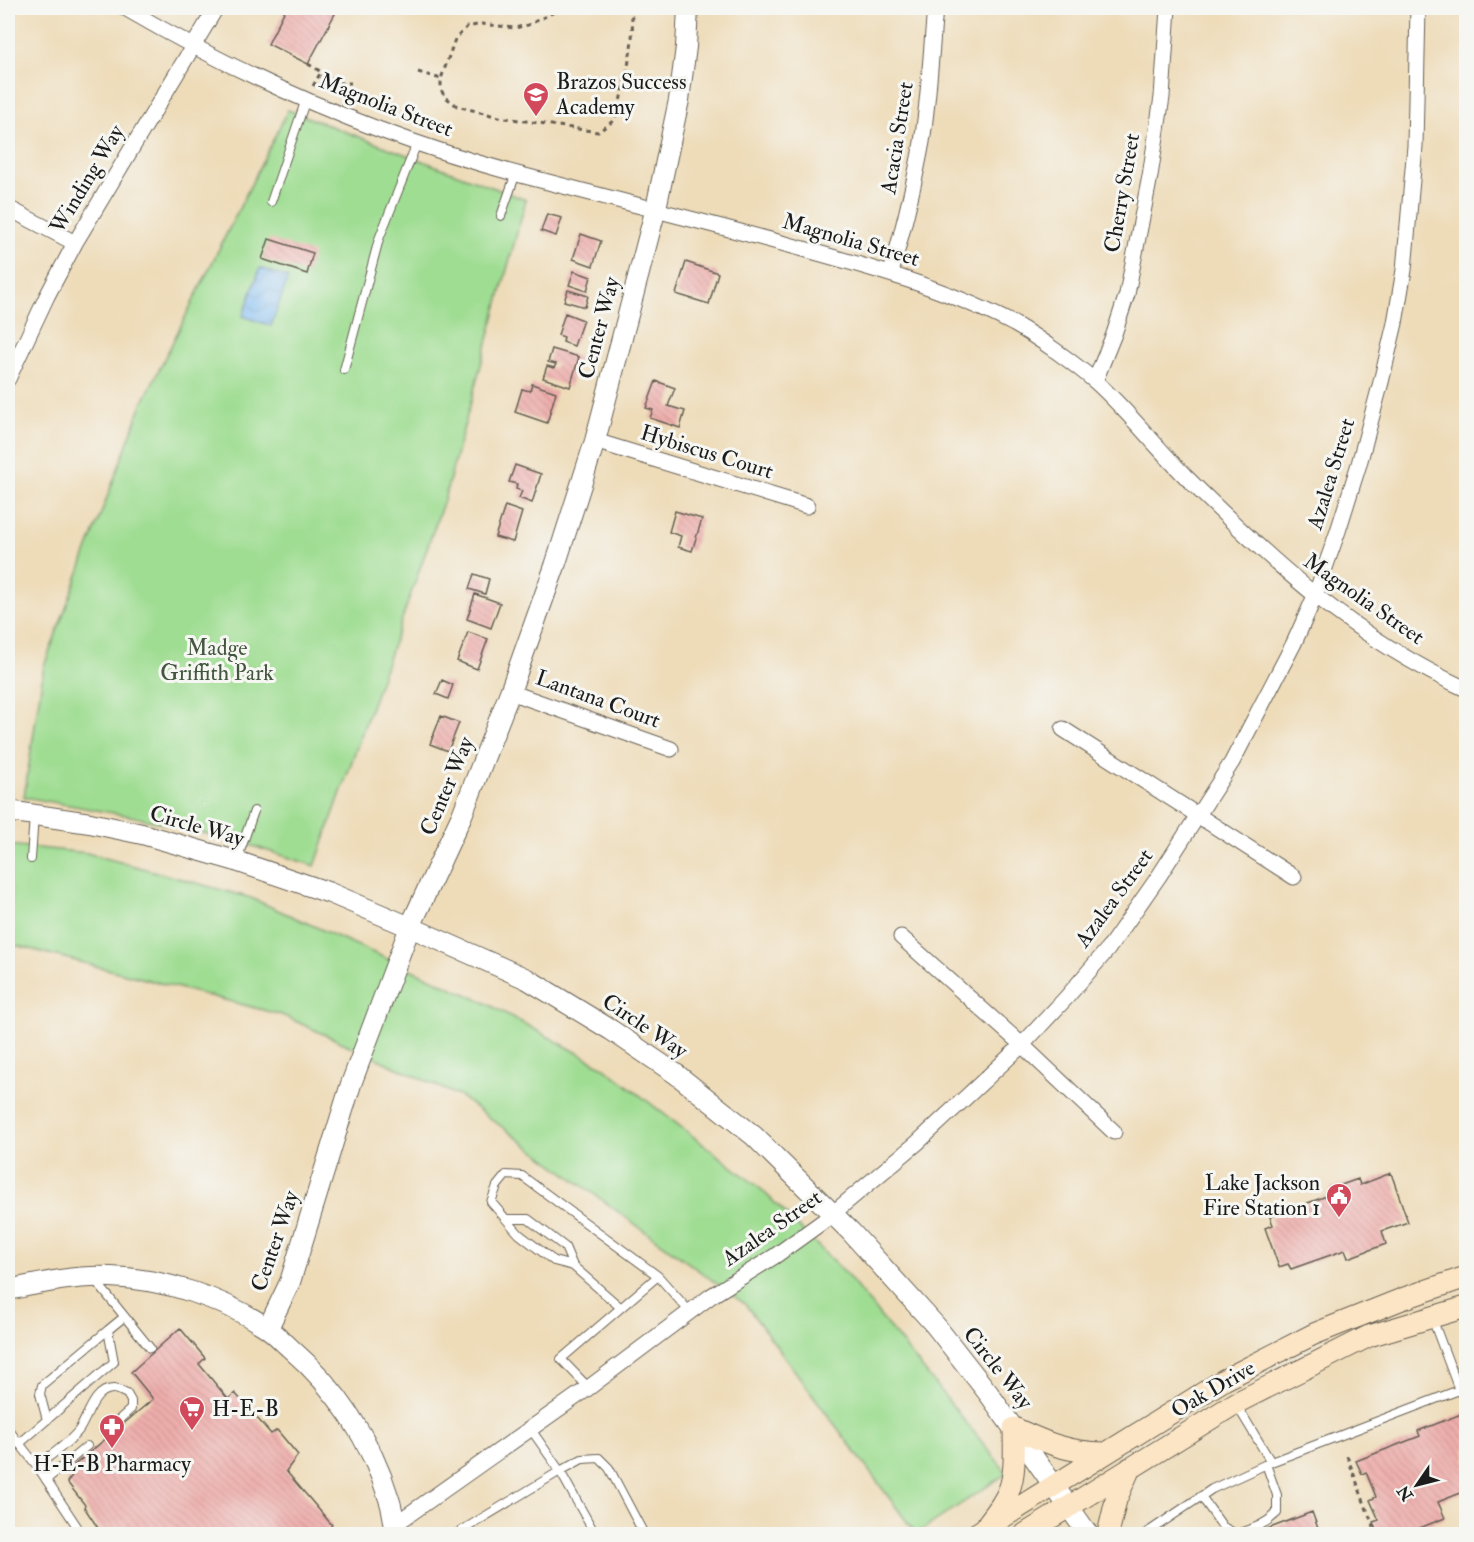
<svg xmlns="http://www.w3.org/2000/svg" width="1474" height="1542" font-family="'IM FELL Double Pica',serif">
	<defs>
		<pattern id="water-waves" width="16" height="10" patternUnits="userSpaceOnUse" patternTransform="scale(1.5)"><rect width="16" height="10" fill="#7fbbf2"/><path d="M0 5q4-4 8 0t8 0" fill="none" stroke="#6da0cf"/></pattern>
		<pattern id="building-back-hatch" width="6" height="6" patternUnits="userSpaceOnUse" patternTransform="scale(1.5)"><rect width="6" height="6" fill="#eeaeac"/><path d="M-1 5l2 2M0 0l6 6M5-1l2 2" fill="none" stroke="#cc9593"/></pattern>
	</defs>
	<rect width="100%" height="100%" fill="#f6f6f2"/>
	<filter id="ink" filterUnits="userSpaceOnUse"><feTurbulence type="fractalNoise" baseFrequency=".0167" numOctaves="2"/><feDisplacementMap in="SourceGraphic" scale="12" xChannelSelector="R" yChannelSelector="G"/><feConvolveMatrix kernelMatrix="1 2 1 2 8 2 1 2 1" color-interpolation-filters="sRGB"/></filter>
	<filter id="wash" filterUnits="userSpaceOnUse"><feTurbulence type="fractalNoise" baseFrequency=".008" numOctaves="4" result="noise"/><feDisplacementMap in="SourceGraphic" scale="24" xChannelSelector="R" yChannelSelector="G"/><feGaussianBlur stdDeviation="1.35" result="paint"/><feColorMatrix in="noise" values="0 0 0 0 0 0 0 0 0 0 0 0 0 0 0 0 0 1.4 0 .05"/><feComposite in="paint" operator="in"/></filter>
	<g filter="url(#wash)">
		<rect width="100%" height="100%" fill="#eedcb9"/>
		<path fill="#9fdd92" stroke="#5e7c57" stroke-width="1.5" d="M288,110L526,200L444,500L315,866L237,841L135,817L24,797L44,666L142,404Z
			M8,845L87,853L251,898L486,1003L602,1066L761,1189L846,1274L1007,1473L916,1534L746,1305L461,1097L282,1015L19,946L8,945Z"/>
		<path fill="url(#water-waves)" stroke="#4e6c87" stroke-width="1.5" d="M260,268L288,278L271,326L243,316Z"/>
		<g id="blocks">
			<path fill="url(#building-back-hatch)" d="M286,8H338L308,64L268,44Z
				M547,214L562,218L556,236L541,231Z
				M581,234L601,241L593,266L573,259Z
				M269,239L313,253L307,274L262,259Z
				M686,262L718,273L709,304L676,294Z
				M574,271L591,277L587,291L569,285Z
				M568,290L588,296L585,307L564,301Z
				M565,313L583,320L574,346L563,342L564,337L558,335Z
				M552,349L579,357L570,387L543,378L547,366L554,368L556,364L548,362Z
				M656,381L675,388L668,406L685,411L680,428L650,418L653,410L646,408Z
				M532,384L556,392L547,423L515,412L522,389L530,391Z
				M515,465L541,474L532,503L519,498L522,491L516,489L517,484L509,482Z
				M505,506L522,512L513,542L495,537Z
				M675,511L702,519L692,551L678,547L681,536L669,532Z
				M474,574L489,579L485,594L469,589Z
				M475,594L500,603L491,628L467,619Z
				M468,632L488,639L477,669L457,661Z
				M442,680L453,685L448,699L436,694Z
				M441,716L459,723L448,751L430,744Z
				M1391,1173L1408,1222L1382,1231L1386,1244L1348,1258L1345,1250L1291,1269L1288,1264L1279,1267L1265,1228L1273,1225L1270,1217L1332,1194L1330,1189L1358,1179L1360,1185Z
				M180,1328L205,1358L199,1364L228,1399L235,1393L271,1434L277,1430L298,1455L286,1471L332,1525L322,1534H102L84,1507L85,1505L67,1482L74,1473L71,1468L153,1399L131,1372Z
				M1466,1412V1491L1438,1502L1445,1518L1404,1534H1378L1373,1522L1379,1520L1370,1500L1376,1497L1366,1472L1362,1474L1356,1461L1420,1436L1418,1431Z
				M1312,1512L1320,1534H1254Z"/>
		</g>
	</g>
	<g filter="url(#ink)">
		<use href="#blocks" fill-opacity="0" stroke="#665f53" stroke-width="1.5"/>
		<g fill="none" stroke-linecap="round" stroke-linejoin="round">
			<defs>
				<path id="service" d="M271,202L306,99
					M501,216L516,173
					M344,370L379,239L417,143
					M31,859L34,815
					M237,860L254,811
					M508,1219H528L565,1247L573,1266L620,1307
					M573,1266L554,1261L519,1234L491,1202L497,1186L506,1175L522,1176L658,1276L561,1359L588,1387
					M658,1276L690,1312
					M95,1280L150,1348
					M1236,1404L1271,1462
					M47,1420L40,1394L42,1385L108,1330
					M530,1428L560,1471L582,1459L599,1458L609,1468L644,1534
					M8,1429L37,1466L82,1534
					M19,1444L114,1362L108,1330L124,1317
					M37,1466C51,1455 68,1444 79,1430C88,1417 94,1388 114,1389C118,1389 124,1393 127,1394L131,1401V1409L105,1432
					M46,1480L87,1446
					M1201,1496L1223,1527L1236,1534C1252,1530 1266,1524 1277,1513V1495L1266,1464
					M456,1534L560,1471L595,1534
					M1145,1534L1212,1489L1271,1462L1459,1390L1432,1318"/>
				<path id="minor" d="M125,8C248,80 383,138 521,175C611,198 700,221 789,245C866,266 943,287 1014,324C1039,338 1074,363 1096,382C1128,411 1155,446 1186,477C1273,563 1354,638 1466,689
					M8,208L75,243
					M891,273C903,229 914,186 922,142C929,97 931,52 935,8
					M8,379L47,296L75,243L216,8
					M1095,381L1114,334L1127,294L1150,176L1162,97L1168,8
					M595,441L807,506
					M510,692L671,749
					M1063,729L1294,877
					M901,937L1022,1045L1114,1132
					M394,1525L591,1386L711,1296L775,1256L825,1220L917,1143L1022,1045L1066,998L1108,949L1159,876L1232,762L1294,643L1315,596L1338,531L1359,464L1381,382L1395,323L1404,270L1415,146L1418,8"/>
				<path id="tertiary" d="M8,811L90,823L142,834L236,861L330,893L410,927L527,979L611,1030L676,1074L754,1136L851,1232L935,1325L989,1394L1088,1534
					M8,1290C41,1283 77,1275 111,1277C165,1279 222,1298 266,1327C275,1333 282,1341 290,1348C336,1388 371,1440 389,1499C393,1510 394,1523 396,1534
					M268,1328L290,1282L351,1084L410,927L462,815L510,692L555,566L595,441L656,208L679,100L686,47L688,8"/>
				<path id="secondary" d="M988,1523C996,1513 1004,1503 1009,1490C1016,1472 1014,1448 1014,1428C1046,1443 1070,1453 1105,1453
					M976,1534L1224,1380L1314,1334L1402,1299L1466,1277
					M1025,1534L1236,1403L1369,1336L1466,1307
					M1108,1534L1116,1500L1130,1468"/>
			</defs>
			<use href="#service" stroke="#665f53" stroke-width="10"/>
			<use href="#minor" stroke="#665f53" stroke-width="17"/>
			<use href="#tertiary" stroke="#665f53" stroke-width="22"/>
			<use href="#secondary" stroke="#665f53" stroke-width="23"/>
			<path stroke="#665f53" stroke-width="3" stroke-dasharray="4.5 4.5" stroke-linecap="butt" d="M562,8L528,25L515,28L482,24L467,27L455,39L441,79V89L444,96L457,106L499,117L598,132L613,121L618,111C624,80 638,38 630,8
				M308,64L340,83H351
				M418,72L441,79
				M313,86L321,72
				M1347,1456L1376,1534"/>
			<use href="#service" stroke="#fff" stroke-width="8"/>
			<use href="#minor" stroke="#fff" stroke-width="15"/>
			<use href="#tertiary" stroke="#fff" stroke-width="20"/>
			<use href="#secondary" stroke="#fce5c4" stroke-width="21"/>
		</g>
	</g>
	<defs>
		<symbol id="school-pin" viewBox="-11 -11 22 30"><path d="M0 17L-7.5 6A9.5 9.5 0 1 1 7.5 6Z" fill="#d1495b" stroke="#f6f6f2"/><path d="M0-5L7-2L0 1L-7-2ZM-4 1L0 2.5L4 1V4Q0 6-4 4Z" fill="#fff"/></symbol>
		<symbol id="civic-pin" viewBox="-11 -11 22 30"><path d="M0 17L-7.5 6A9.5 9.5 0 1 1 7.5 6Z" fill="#d1495b" stroke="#f6f6f2"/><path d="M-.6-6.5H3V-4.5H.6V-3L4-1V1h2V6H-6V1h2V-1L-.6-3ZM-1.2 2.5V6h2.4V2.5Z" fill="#fff"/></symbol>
		<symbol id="supermarket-pin" viewBox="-11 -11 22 30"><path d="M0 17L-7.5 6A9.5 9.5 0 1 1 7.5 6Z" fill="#d1495b" stroke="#f6f6f2"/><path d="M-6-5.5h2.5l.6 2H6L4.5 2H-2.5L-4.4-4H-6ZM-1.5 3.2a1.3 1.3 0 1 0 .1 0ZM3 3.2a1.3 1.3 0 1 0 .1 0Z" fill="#fff"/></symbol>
		<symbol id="pharmacy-pin" viewBox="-11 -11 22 30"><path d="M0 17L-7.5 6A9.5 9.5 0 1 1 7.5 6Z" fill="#d1495b" stroke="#f6f6f2"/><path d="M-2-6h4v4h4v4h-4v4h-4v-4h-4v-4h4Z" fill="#fff"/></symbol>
	</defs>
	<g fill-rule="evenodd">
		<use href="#school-pin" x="521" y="80" width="30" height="40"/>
		<use href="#civic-pin" x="1324" y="1181" width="30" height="40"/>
		<use href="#supermarket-pin" x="177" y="1394" width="30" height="40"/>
		<use href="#pharmacy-pin" x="97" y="1412" width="30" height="40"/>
	</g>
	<g text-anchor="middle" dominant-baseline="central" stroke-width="6" stroke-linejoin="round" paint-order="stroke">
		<g font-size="22" fill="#1c1c1c" stroke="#f6f6f2" text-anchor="start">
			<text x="556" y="82">Brazos Success<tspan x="556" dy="25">Academy</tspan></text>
			<text x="1320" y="1183" text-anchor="end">Lake Jackson<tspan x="1320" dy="25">Fire Station 1</tspan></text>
			<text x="212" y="1409">H-E-B</text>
			<text x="112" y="1464" text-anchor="middle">H-E-B Pharmacy</text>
		</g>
		<g font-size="22" fill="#1c1c1c" stroke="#f6f6f2">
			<text transform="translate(386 105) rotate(21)">Magnolia Street</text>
			<text transform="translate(897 138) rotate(-81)">Acacia Street</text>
			<text transform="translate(87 179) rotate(-59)">Winding Way</text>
			<text transform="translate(1122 193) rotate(-80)">Cherry Street</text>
			<text transform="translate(851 240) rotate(16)">Magnolia Street</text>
			<text transform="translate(599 328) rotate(-75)">Center Way</text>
			<text transform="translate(707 452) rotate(17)">Hybiscus Court</text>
			<text transform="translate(1331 474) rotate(-73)">Azalea Street</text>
			<text transform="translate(1364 599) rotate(35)">Magnolia Street</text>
			<text transform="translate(598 699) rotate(20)">Lantana Court</text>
			<text transform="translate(447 786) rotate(-67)">Center Way</text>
			<text transform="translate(197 826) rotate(16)">Circle Way</text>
			<text transform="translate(1114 898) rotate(-54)">Azalea Street</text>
			<text transform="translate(645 1026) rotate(34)">Circle Way</text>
			<text transform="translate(772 1228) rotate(-35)">Azalea Street</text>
			<text transform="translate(275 1241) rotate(-71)">Center Way</text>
			<text transform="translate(998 1368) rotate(52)">Circle Way</text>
			<text transform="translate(1213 1389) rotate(-30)">Oak Drive</text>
		</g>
		<g font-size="22" fill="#43563f" stroke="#f6f6f2">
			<text x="217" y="648">Madge<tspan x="217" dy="25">Griffith Park</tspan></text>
		</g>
	</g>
	<rect width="1474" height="1542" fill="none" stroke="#f6f6f2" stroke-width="30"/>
	<g transform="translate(1417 1485) rotate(235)" stroke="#f6f6f2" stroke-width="4.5" paint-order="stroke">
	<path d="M0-4.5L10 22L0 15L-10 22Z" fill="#1c1c1c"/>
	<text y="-9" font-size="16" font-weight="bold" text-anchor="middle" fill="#1c1c1c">N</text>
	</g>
</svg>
